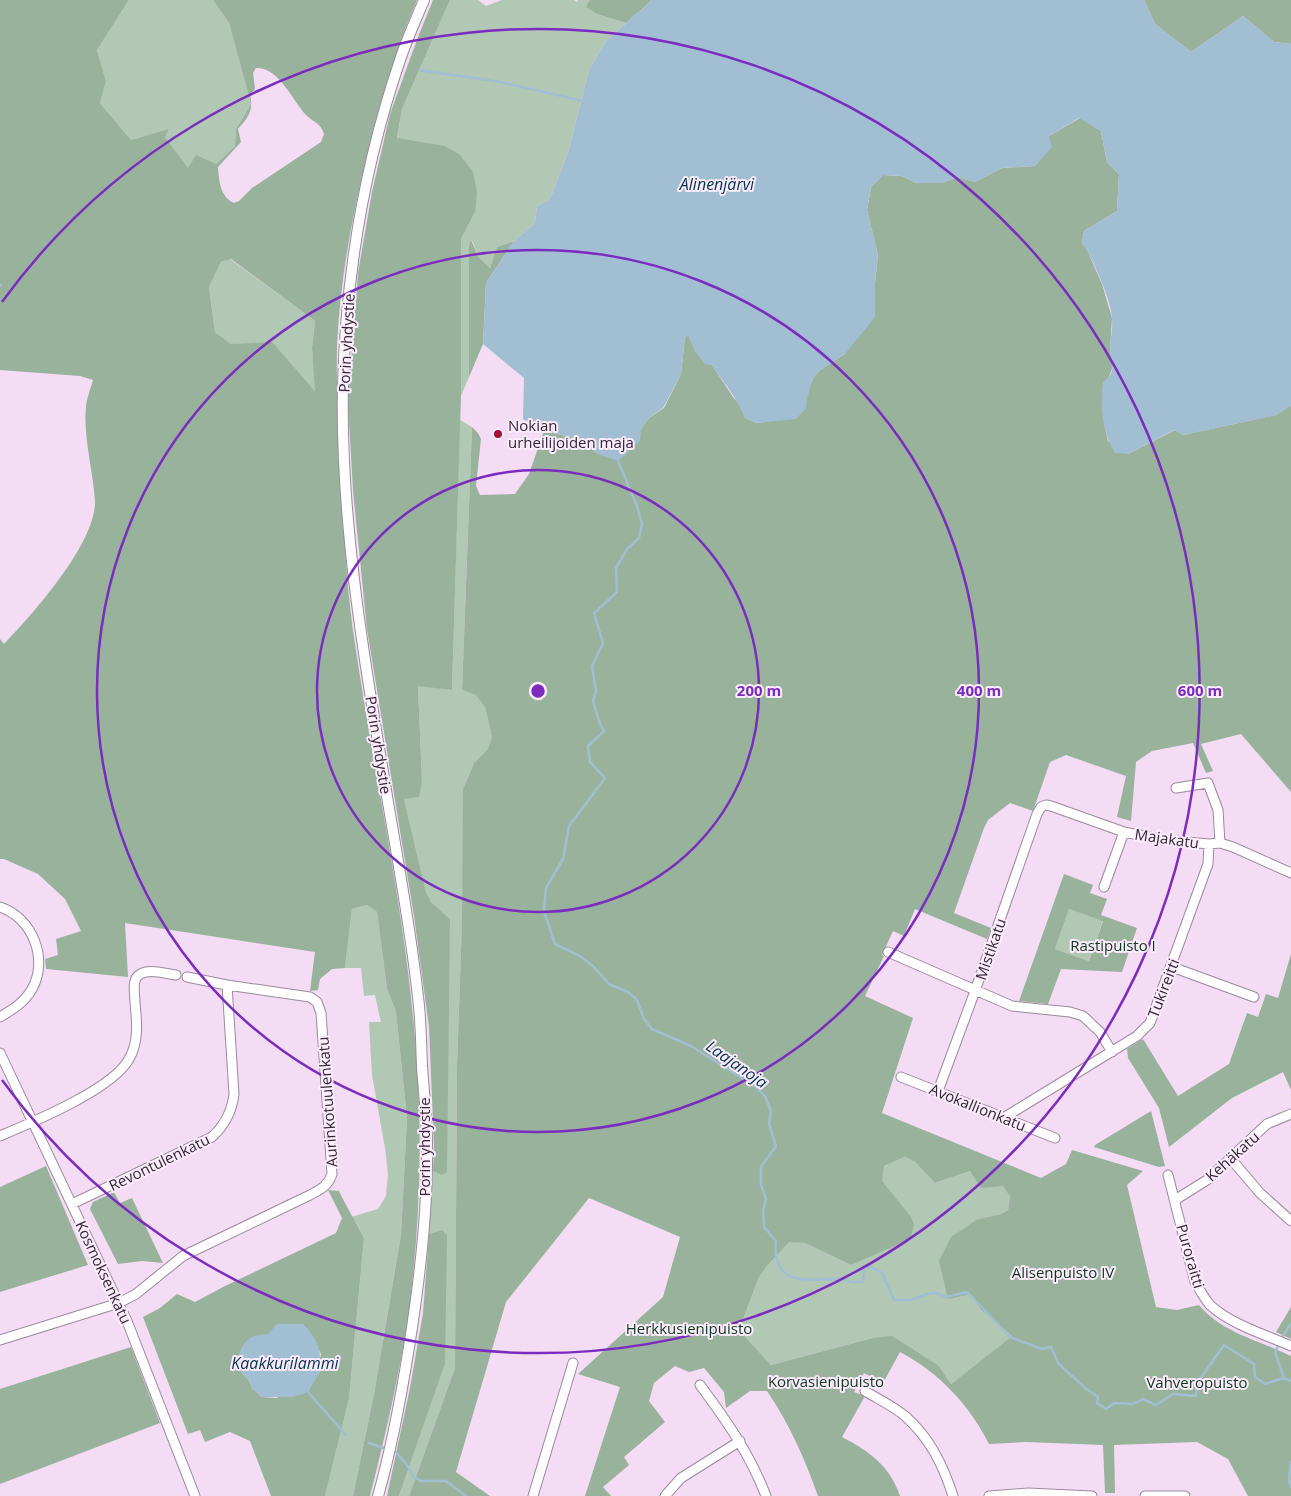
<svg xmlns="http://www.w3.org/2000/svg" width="1291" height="1496" font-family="'Open Sans',sans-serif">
	<rect width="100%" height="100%" fill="#f3dcf4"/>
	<path fill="#b1c8b4" d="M129,0H213L229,23L251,104L236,129L235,146L216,164L188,169L165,137L168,130L131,140L100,103L106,81L97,50Z
		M450,0H478L486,6L502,0H574L577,2L578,0H590L587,7L597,14L626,23L606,41L589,70L568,153L550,199L537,206L535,223L514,241L497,247L490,268L478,256L472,240L469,245V377L461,396V239L475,212L397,139L402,109Z
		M230,259L315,321L312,348L316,392L272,343L231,344L215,332L209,287L221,262Z
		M460,420L472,427L462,690L477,695L485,707L492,737L489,749L474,763L463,789L553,656L462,923L457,1066L455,1368L409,1496H399L445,1364V1301L442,1230L429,1234L433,1171L441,1175L450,919L431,902L426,892L404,799L422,781L418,685L452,690Z
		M367,905L377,912L387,989L396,1012L407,1118L401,1235L374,1394L353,1496H325L349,1399L364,1238L357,1224L351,1217L378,1209L386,1196L388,1174L385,1148L372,1075L369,1022H381L375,995L364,996L361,968H345L352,909Z
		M1069,909L1103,920L1089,961L1055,949Z
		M905,1157L915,1162L935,1183L970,1171L1003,1186L1010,1197L1008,1210L1001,1214L978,1219L971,1294L980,1309L1012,1336L951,1384L939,1366L873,1338L771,1365L739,1330L759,1277L767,1266L789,1241L805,1243L851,1265L910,1217L881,1181L884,1166Z"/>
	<path fill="#99b29c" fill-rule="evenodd" d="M0,0H129L97,50L106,81L100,103L131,140L169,129L165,137L188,168L196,155L216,164L235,146L236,129L251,104L229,23L213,0H417C389,66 370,134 356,204C346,251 339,299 337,347C336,401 339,454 343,507C345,553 348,599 355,644C375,780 406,914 416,1051C423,1139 420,1229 408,1317C399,1377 385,1437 370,1496H353L374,1394L401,1235L407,1118L396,1012L387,989L377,912L367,905L352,909L345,968L332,969L320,979L318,990L310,991L315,952L125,923L128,977L46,969L45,959L58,955L56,939L81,931L65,899L38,874L4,859H0V639L4,644C33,614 96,543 95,501C93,470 83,437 86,406C87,397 91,388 93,380L80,376L0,370ZM256,68C278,66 293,101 306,115C314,123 320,122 324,134L321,142L252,188L239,201L234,203C220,197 219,180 218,167L241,142L238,129C248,118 254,110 250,95L255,89L253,73ZM231,259L315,321L312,348L315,391L272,342L231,344L215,332L209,287L221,262Z
		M433,0H450L402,109L397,138L445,146L460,155L473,172L477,192L475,212L461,239V396L452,690L418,686L422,781L419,797L404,799L426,892L431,902L450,919L447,1172L441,1175L433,1171L434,1146L429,1027L414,916L367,629L353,491L348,402L358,273L372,192L390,114L418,37Z
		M590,0H652L626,23L597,14L586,7Z
		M1144,0H1291V44L1274,42L1243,16L1191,52L1155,24Z
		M1080,118L1101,131L1107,162L1119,174L1117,211L1084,231L1082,243L1087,250L1102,284L1112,318L1110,351L1113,366L1102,395L1104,423L1108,441L1128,454L1175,430L1183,435L1276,415L1291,405V792L1241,734L1201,744L1213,771L1206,773L1193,743L1152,751L1136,762L1131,821L1117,817L1126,776L1066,755L1050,762L1033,811L1010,803L988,820L984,828L954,913L991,928L987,939L915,909L904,936L893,931L882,955L884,956L865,996L913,1018L882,1113L1041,1178L1066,1164L1072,1150L1143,1171L1127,1185L1156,1307L1177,1310L1199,1305C1222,1333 1259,1340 1291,1356V1496H1248L1228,1459L1197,1442L1114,1445L1115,1493H1105L1103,1445L1026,1442L989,1444C969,1404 939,1373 900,1352L883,1383L864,1373L854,1392L865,1396L842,1437C869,1451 890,1466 900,1496H818C805,1459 789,1423 767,1391H750L726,1408L724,1392L704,1368L689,1372L675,1366L654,1383L649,1401L665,1422L624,1457L629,1465L603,1487L611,1496H585L620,1387L578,1374L663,1297L680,1237L589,1198L506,1302L456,1472L490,1496H409L455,1368L457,1066L462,922L463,789L474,763L488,749L492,737L485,707L476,695L462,690L472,427L478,433L481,439L476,486L480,495L515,494L529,474L544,431L579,439L598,454L641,429L648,419L664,408L681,374L685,337L689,334L695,351L712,365L733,397L740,405L745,418L757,423L770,421L806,408V399L813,378L820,370L845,354L875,283L878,255L867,210L871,187L883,175L902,176L916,183H942L958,177L975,182L1002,168L1035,166L1049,136ZM905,1157L915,1162L935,1183L970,1171L981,1188L1003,1186L1010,1197L1008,1210L1001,1214L978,1219L951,1237L939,1261L948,1299L971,1294L980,1309L1012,1336L951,1384L939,1366L892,1336L873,1338L771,1365L739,1330L759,1277L767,1266L789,1242L805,1243L851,1265L910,1239L914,1225L911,1217L882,1181L884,1166Z
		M471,240L478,256L490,268L497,247L514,241L486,283L483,344L469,377V245Z
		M1064,874L1093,885L1090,893L1107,899L1101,915L1137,928L1122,972L1061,969L1048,1004L1019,1001ZM1069,909L1103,921L1089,961L1055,949Z
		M1291,954V1090L1283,1072L1232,1098L1169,1147L1159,1108L1128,1058L1127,1049L1143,1039L1178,1096L1229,1064L1247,1013L1258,1017L1266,994L1278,998Z
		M1151,1111L1165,1166L1159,1167L1094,1147L1095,1145Z
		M46,1166L88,1265L0,1292V1187Z
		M328,1190L339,1191C347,1208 356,1222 364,1238L349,1399L325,1496H271L250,1441L230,1432L205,1442L200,1430L188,1434L143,1317L160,1308L177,1294L195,1302L223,1287L336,1233L342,1218ZM268,1334L318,1348L321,1354L319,1362L277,1398L262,1397L252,1388L249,1380L242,1373L240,1366L241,1361Z
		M114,1192L120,1203L132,1198L163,1263L142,1261L118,1264L90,1209L93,1202Z
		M442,1230L447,1235L445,1364L399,1496H387L410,1388L423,1313L429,1234Z
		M1291,1307V1339L1276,1332Z
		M131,1347L160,1423L0,1484V1389Z"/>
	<path fill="#a2bed2" d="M652,0H1144L1155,24L1191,52L1243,16L1274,42L1291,44V405L1277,415L1183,435L1174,430L1128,454L1115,453C1102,432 1100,406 1103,382C1117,373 1111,364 1110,351C1110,340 1113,330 1112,319C1112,303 1092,256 1082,243L1084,231L1117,211L1119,174L1107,162L1101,131L1079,118L1049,136L1052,147L1035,166L1002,168L975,182L958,177L942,183H916L902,176L883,175L871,187L867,210L878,255L875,283V317L845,354L820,370L813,378L807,399L806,408L796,419L757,423L745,418C738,399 723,382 712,365L705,364L695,351L688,335L685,337L681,374L663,408L648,419L641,429L640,441L618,461L598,454L579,439L544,431L523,419L524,378L483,344L486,283L514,241L535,223L537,206L550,199L568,153L589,70L606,41Z
		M277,1324H303C313,1334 323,1348 319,1362L323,1367L308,1392L293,1397H262L252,1388L249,1380L242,1373L240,1366L241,1361L237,1358C245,1340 248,1335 268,1334Z"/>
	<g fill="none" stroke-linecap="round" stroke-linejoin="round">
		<path stroke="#a2bed2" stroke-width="2.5" d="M419,70L500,82L583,101
			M0,285H1
			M618,461L637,506L642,524L639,538L627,549L616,568L617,592L594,613L603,643L592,666L596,691L593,701L600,724L604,731L588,746L590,762L605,778L569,826L563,859L546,888L544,911L555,944L580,956L593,966L609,984L628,992L637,1000L644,1019L652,1029L691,1046L756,1087L765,1096L771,1111L769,1124L776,1146L761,1167V1185L766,1199L763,1211L764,1227L776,1241C771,1288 809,1279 840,1279C844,1279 847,1281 851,1282C855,1282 860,1282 863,1282L864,1268L871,1267L882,1273L894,1300H911L927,1294L936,1293L946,1297L967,1292L1010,1337L1042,1349L1051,1347L1058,1363L1085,1388L1098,1397L1097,1403L1106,1409L1114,1403L1133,1404L1143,1399L1156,1405L1173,1394L1196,1396L1197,1383L1224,1345L1254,1364L1255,1377L1265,1384L1284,1378L1291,1381
			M1281,1339L1291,1323
			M1279,1344L1275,1352L1284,1378
			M308,1392L346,1435
			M369,1443L384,1448
			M396,1452L407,1465L413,1476L421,1481H446L466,1496
			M1291,1462L1289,1480L1291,1487"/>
		<defs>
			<path id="minor" d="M1176,788L1208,783L1218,810L1220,843
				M1104,887L1124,832
				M0,907C32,917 49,959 32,989C25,1002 12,1010 0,1017
				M888,952L1012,1006L1070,1012L1083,1016L1100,1032L1112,1052
				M1172,967L1254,997
				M0,1053L127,1321L195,1496
				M901,1077L1055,1138
				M938,1091L975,991L1037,814L1041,807L1046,805L1051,806L1124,832L1164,840L1209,844L1220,843L1233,847L1291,873
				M1005,1117L1137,1036L1150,1023L1208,864L1209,844
				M0,1136C33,1122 113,1089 129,1059C139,1042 137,1022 135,1003C135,996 133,988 135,981C136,976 141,973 146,972C155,970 167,974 176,975
				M1231,1159L1260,1193L1291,1221
				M1168,1175L1195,1282C1200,1290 1204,1298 1210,1305C1230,1324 1266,1335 1291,1346
				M1175,1200L1207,1180L1267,1124L1291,1114
				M72,1204L212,1137C225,1125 232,1112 234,1094L227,985
				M0,1340L119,1303L136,1294L183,1256L310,1195C321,1189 328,1186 332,1174L321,1013L317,1002L310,997L227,985L187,977
				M700,1385C726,1420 750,1454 766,1496
				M865,1391C878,1399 893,1406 905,1416C930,1438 943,1465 953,1496
				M533,1496L573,1363
				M665,1496L681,1478L740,1441
				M989,1496L1028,1493L1092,1496
				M1145,1496H1185"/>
			<path id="major" d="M378,1496C392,1447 401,1397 409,1347C419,1284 427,1221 427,1157C428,1127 424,1096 422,1066C421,1043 421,1020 418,997C410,922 395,847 383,772C362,648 340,511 343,385C346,274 365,162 401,57C408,37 416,19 424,0"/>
		</defs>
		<use href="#minor" stroke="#9d889e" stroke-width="11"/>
		<use href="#major" stroke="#9d889e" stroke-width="12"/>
		<use href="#minor" stroke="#fff" stroke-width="9"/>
		<use href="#major" stroke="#fff" stroke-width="10"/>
	</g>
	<g fill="none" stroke="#7b2cbf" stroke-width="2.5">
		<circle cx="538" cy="691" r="221"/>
		<circle cx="538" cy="691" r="441"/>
		<path d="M2 302A662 662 0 1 1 2 1080"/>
	</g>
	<circle fill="#a70f39" stroke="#fdebfe" stroke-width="2" cx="498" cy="434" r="5"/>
	<g text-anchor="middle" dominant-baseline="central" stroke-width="4" stroke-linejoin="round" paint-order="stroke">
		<g font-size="15" fill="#312831" stroke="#fdebfe">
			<text transform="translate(346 343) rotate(-87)">Porin yhdystie</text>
			<text transform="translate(379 745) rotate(81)">Porin yhdystie</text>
			<text transform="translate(1167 838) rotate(8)">Majakatu</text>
			<text transform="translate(990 949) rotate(-71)">Mistikatu</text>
			<text transform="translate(1163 988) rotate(-69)">Tukireitti</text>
			<text transform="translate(327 1102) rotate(-94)">Aurinkotuulenkatu</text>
			<text transform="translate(978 1107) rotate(22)">Avokallionkatu</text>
			<text transform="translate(424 1147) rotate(-90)">Porin yhdystie</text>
			<text transform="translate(1232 1156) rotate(-42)">Kehäkatu</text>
			<text transform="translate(159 1162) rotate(-26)">Revontulenkatu</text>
			<text transform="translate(1191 1256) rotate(74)">Puroraitti</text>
			<text transform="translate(104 1272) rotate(65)">Kosmoksenkatu</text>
		</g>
		<g font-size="15" fill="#312831" stroke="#fdebfe" text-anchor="start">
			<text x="508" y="425">Nokian<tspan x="508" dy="17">urheilijoiden maja</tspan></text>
		</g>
		<g font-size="15" fill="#0d3819" stroke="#fdebfe">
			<text x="1113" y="945">Rastipuisto I</text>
			<text x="1063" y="1272">Alisenpuisto IV</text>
			<text x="689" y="1328">Herkkusienipuisto</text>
			<text x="826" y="1381">Korvasienipuisto</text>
			<text x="1197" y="1382">Vahveropuisto</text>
		</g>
		<g font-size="16" font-style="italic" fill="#00334f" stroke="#fdebfe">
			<text x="717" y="184">Alinenjärvi</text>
			<text transform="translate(737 1064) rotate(35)">Laajanoja</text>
			<text x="285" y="1363">Kaakkurilammi</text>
		</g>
	</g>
	<circle cx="538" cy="691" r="8" fill="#7b2cbf" stroke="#fdebfe" stroke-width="2.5"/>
	<g font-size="15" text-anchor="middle" font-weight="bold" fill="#7b2cbf" stroke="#fdebfe" stroke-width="4" stroke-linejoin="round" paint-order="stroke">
		<text x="759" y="696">200 m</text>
		<text x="979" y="696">400 m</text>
		<text x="1200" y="696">600 m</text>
	</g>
</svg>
